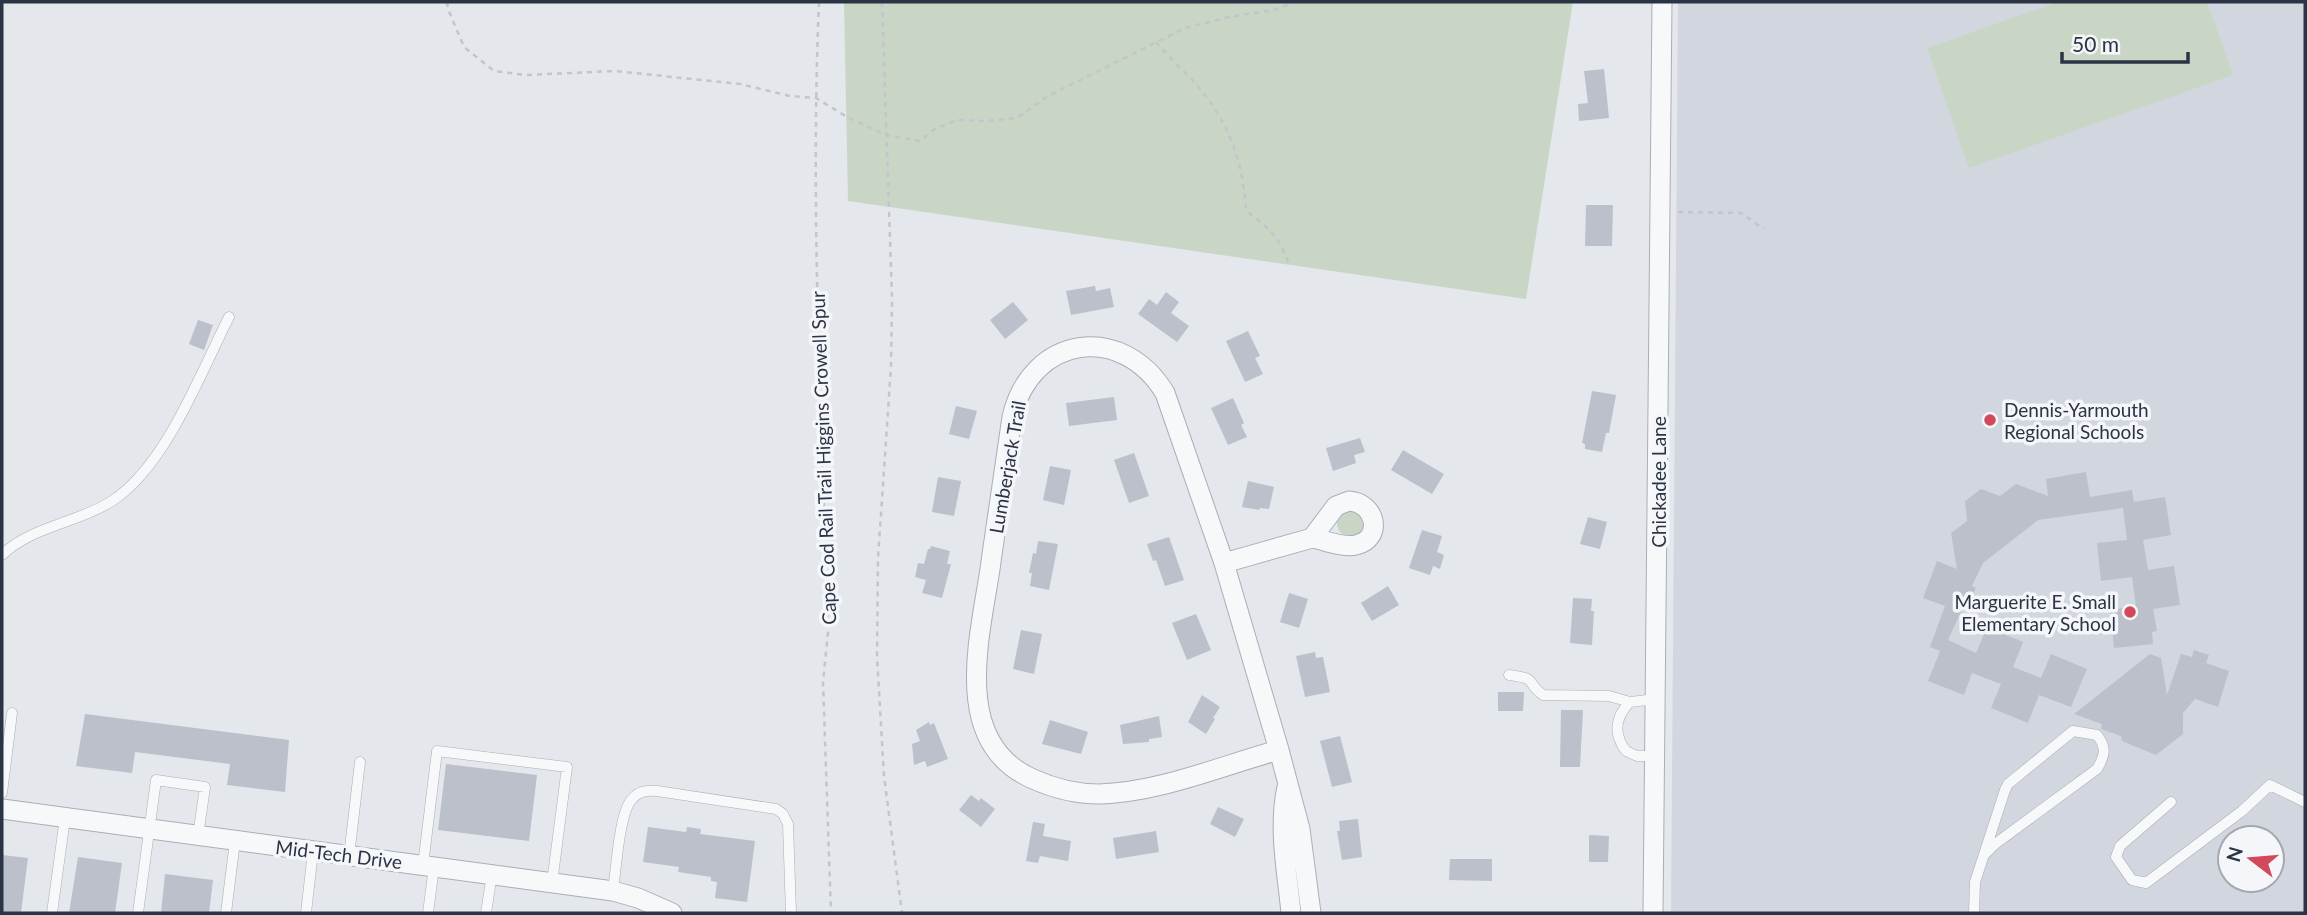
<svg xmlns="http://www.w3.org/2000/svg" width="2307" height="915" font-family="Lato,sans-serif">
	<rect width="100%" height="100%" fill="#e4e7ec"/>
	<path fill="#d2d6de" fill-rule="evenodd" d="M1678,2H2305V913H1671ZM2230,838H2272V880H2230Z"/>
	<path fill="#c9d6c5" d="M844,2H1573L1526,299L848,201Z
		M2058,2H2207L2233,75L1969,168L1927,48Z
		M1337 523a14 14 0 1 1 28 0a14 14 0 1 1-28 0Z"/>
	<path fill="#bbc0ca" d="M1604,69L1609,118L1579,121L1578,104L1588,103L1584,71Z
		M1586,205H1613L1612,246H1585Z
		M1095,286L1096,291L1110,288L1114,307L1071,315L1066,291Z
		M1166,292L1179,302L1171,313L1189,326L1177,342L1138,314L1149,299L1157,305Z
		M1013,302L1028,320L1005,339L990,320Z
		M198,320L213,325L204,350L189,344Z
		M1248,331L1260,356L1255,358L1263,374L1245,382L1226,341Z
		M1592,391L1616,395L1609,433H1606L1602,452L1585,449V444L1582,443Z
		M1114,397L1117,420L1069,426L1066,403Z
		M1233,398L1244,423L1241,425L1247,437L1228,445L1211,408Z
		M956,406L977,411L969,439L949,434Z
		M1360,438L1365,452L1354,455L1356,463L1333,471L1326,448Z
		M1403,450L1444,474L1432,494L1391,470Z
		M1134,453L1149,496L1129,503L1114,460Z
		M1050,466L1071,470L1064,505L1043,500Z
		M2086,472L2090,497L2132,490L2134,502L2165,497L2171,535L2143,540L2148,570L2174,566L2180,605L2153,609L2157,631L2152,632L2153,644L2114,648L2110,610L2136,606L2132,577L2101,581L2097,543L2127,540L2123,508L2038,520L1983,563L1972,586L1976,588L1969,602L1966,601L1948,640L1976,653L1987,627L2023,642L2013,667L2041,678L2051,654L2087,669L2071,707L2039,695L2028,723L1991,708L2001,684L1972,673L1964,695L1928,681L1940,651L1930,647L1945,606L1923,598L1937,561L1957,569L1951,533L1967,521L1965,501L1981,489L2000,496L2016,484L2048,496L2046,479Z
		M938,477L961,481L954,516L932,512Z
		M1248,481L1274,487L1269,509L1260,508L1259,510L1242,507Z
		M1588,517L1607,522L1600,549L1580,544Z
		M1422,530L1442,536L1437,552L1444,555L1440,569L1433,566L1430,575L1409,568Z
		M1169,537L1184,580L1165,586L1156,560L1153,561L1147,544Z
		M1038,541L1058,544L1049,590L1030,586L1032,573H1029L1033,553L1036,554Z
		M931,546L950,551L947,564H951L942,598L922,593L926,580L915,577L918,563L924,564L928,549H930Z
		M1388,586L1399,605L1372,621L1361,603Z
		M1289,593L1308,599L1299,628L1280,622Z
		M1573,598L1592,599L1591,611H1594L1592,645L1570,643Z
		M1196,614L1211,650L1187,660L1172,623Z
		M1021,630L1042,634L1034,674L1013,669Z
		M2194,650L2209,655L2206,663L2229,671L2218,707L2195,699L2183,713V734L2156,755L2122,741L2121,736L2101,729L2102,724L2074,714L2150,654L2161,658L2167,695L2181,654L2192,657Z
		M1315,652L1316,658L1323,657L1330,692L1305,697L1296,656Z
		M1498,692H1524L1523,711H1498Z
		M1202,695L1220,707L1213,718L1215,719L1206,734L1188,722Z
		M1561,710H1583L1580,767H1560Z
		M85,714L289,740L285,792L227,785L230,764L135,752L132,773L76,766Z
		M1159,716L1162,737L1149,739V742L1123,744L1120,725Z
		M1050,720L1088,732L1081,754L1042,744Z
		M929,722L930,725L934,723L948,759L927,767L925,761L914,765L912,744L920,741L916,730Z
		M1340,736L1352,782L1332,787L1320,741Z
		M446,764L537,775L529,841L438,830Z
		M971,795L979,801L981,798L995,809L981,827L959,810Z
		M1218,807L1244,819L1235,837L1210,824Z
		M1358,819L1362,857L1342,860L1337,831H1340L1339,821Z
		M1033,822L1045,824L1043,836L1071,841L1068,861L1040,856L1038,863L1026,861Z
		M648,827L686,832L687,827L701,829L700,834L755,841L747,902L715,898L717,882L711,881V877L678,872L679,867L643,862Z
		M1156,831L1159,852L1116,859L1113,838Z
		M1589,835L1609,836L1608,862H1589Z
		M2,855L28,858L21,913H2Z
		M78,857L122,863L115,913H69Z
		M1450,859H1492V881L1449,880Z
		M165,874L213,880L209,913H161Z"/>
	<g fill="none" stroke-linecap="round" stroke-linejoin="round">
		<defs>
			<path id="service" d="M2,555C32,526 78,523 112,501C166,466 200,374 229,317
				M1509,675C1540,679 1524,681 1543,695L1609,696L1630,702
				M1655,756H1637L1626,751C1613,734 1615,717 1630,702L1656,699
				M2,793L12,713
				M2171,802L2120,846L2116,857L2132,880L2146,883L2242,811L2270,785L2305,802
				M349,856L360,762
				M423,865L437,751L567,767L552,883
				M613,891C616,871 619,813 632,799C639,791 647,790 657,791L776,809L783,814L788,824L791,913
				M52,913L65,818
				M138,913L156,780L205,787L198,836
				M226,913L235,841
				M306,913L313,851
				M428,913L434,867
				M486,913L492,874
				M1974,913L1975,882L2005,790L2008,784L2073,731L2097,735C2107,748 2105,755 2097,769L1995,844L1984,855"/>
			<path id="minor" d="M1349,501C1377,503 1383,539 1356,545C1343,548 1324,540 1312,538L1336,506Z
				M1224,563L1312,538
				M1279,750C1220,766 1161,792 1099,794C1077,794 1053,788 1033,779C950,743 980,637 990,569C997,518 1005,467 1012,417C1031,335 1122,322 1165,393L1224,563L1279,750L1300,829L1311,913
				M1287,787C1278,828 1287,871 1291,913
				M2,809L613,891L638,898L672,913
				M1653,913L1662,2"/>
		</defs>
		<use href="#service" stroke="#a9aeb7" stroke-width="11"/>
		<use href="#minor" stroke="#a9aeb7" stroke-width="21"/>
		<path stroke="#c2c5cb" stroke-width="2.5" stroke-dasharray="5 5" stroke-linecap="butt" d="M447,2L448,9L464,47L494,71L526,75L615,71L740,84L790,96L816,98L847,117L886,135L920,141L933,130L957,120L987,121L1017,118L1048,96L1185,28L1229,17L1274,10L1295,2
			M819,2C810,212 822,423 828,633L823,682L831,913
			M882,2L892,298L891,367L878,558L877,657L884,776L902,913
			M1156,42C1170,59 1187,73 1201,90C1230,125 1244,166 1246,211C1268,227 1281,238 1289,265
			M1678,212L1741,213L1764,229"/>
		<use href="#service" stroke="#f7f8fa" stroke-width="10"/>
		<use href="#minor" stroke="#f7f8fa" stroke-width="19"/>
	</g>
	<g fill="#d1495b" stroke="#f4f6f9" stroke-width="2.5">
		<circle cx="1990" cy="420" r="7"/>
		<circle cx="2130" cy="612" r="7"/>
	</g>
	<g text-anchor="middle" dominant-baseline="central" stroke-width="7" stroke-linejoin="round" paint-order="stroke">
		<g font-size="19" fill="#2b3445" stroke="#f4f6f9" text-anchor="start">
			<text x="2004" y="409">Dennis-Yarmouth<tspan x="2004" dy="22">Regional Schools</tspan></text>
			<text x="2116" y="601" text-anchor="end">Marguerite E. Small<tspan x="2116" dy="22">Elementary School</tspan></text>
		</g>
		<g font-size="19" fill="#2b3445" stroke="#f4f6f9">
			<text transform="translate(823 458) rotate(-92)">Cape Cod Rail Trail Higgins Crowell Spur</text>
			<text transform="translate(1007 467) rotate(-80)">Lumberjack Trail</text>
			<text transform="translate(1658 482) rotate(-90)">Chickadee Lane</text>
			<text transform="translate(339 854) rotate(7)">Mid-Tech Drive</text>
		</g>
	</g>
	<rect width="2307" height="915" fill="none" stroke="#2b3445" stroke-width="7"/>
	<g transform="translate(2251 859) rotate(286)"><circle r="33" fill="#f4f6f9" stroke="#a4a8b1" stroke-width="2"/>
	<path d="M0-5L12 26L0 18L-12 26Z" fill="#d1495b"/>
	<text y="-10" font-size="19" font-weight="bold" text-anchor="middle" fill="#2b3445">N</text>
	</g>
	<path d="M2062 52v10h126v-10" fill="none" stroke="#2b3445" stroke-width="3.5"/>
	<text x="2072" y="52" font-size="21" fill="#2b3445" stroke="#f4f6f9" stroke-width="5" paint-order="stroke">50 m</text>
</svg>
